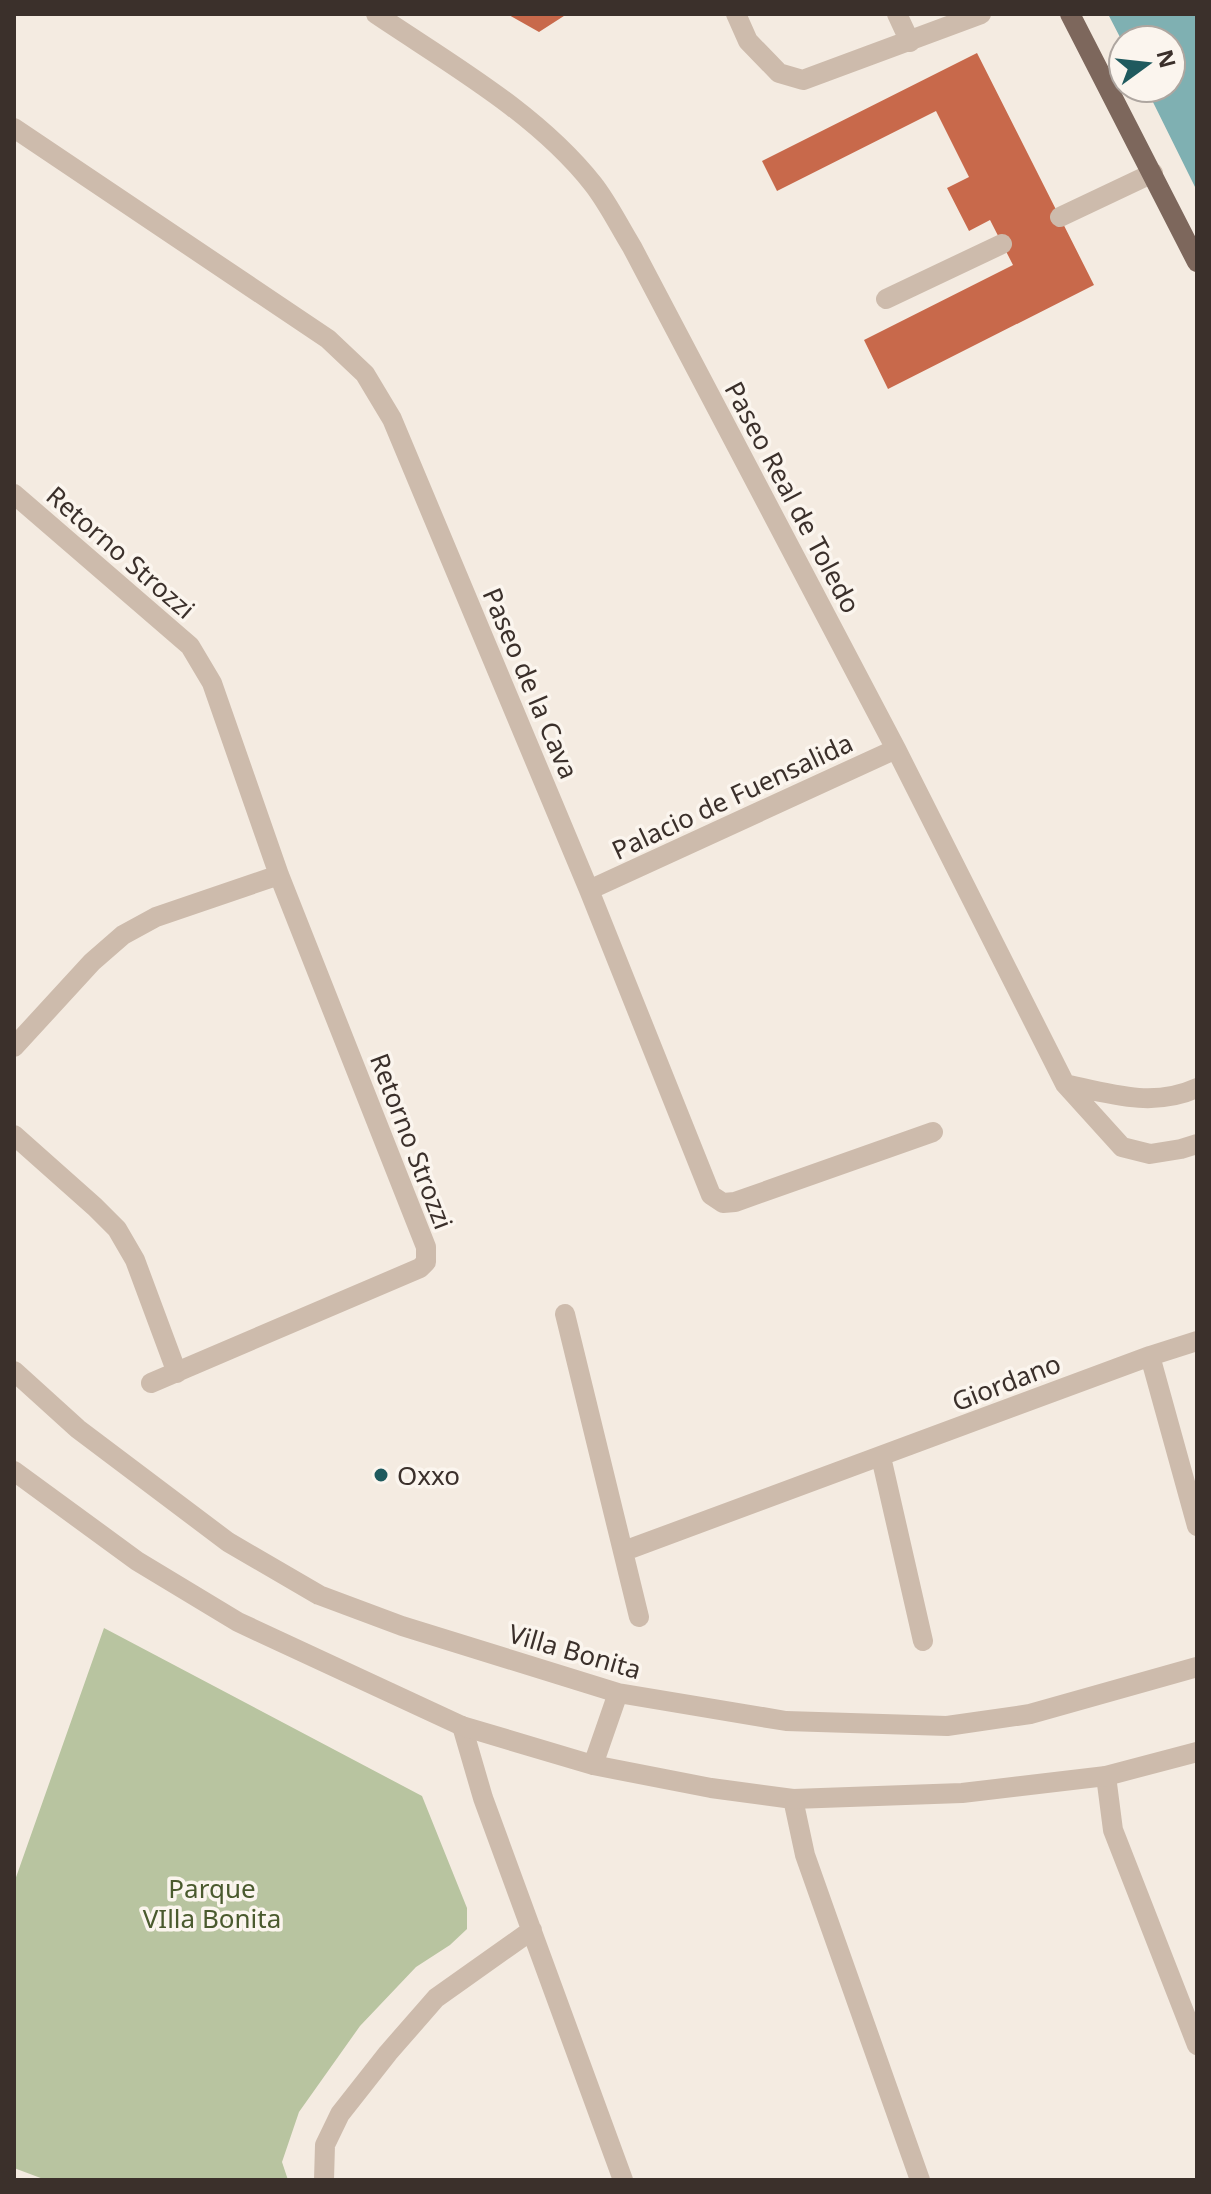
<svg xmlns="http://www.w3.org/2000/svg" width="1211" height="2194" font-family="'Noto Sans',sans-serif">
	<rect width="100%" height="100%" fill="#f4ebe1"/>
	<path fill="#b8c4a0" d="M104,1628L422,1796L467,1908V1929L450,1945L416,1967L360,2026L299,2112L282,2162L288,2180H46L14,2168V1883Z"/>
	<path fill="#7fb0b2" d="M1108,14H1197V191L1146,88H1171V40H1123V43Z"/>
	<path fill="#c8694b" d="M507,14H567L539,32Z
		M977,53L1094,285L888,389L864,340L1013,265L990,220L969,231L947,188L969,177L936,111L777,191L762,161Z"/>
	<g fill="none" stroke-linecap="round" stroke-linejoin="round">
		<path stroke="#cdbbac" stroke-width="20" d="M736,14L748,41L779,73L803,80L981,14
			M897,14L910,42
			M1060,217L1153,173
			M886,299L1002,244"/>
		<path stroke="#cdbbac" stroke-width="20" d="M376,14C450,64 537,113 593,184C608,203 619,226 632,247L896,749L1065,1084L1122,1147L1150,1154L1181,1149L1197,1144
			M14,128L328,339L365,374L392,419L589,890L711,1195L723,1203L735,1202L933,1132
			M14,494L190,646L212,683L279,875L426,1247V1262L420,1268L151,1383
			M589,890L896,749
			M14,1047L92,962L123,935L156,917L279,875
			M1065,1084C1110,1094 1153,1108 1197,1088
			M14,1135L95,1207L117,1229L135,1260L177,1373
			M565,1314L639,1617
			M1150,1356L1197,1526
			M881,1457L923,1641
			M624,1551L1150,1356L1197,1341
			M462,1726L483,1798L623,2180
			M1106,1776L1113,1830L1197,2045
			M793,1799L805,1855L920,2180
			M324,2180L325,2145L340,2114L388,2053L436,1998L532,1930"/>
		<path stroke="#cdbbac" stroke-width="20" d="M14,1371L78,1429L228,1542L319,1595L402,1626L618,1693L786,1721L947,1726L1030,1714L1197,1667
			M14,1471L137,1561L238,1622L462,1726L593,1765L711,1788L793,1799L962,1793L1106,1776L1197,1752
			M593,1765L618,1693"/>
		<path stroke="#7d675c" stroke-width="20" d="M1070,14L1197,262"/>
	</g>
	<circle fill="#1f5a5e" stroke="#fbf5ee" stroke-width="3" cx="381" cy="1475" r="8"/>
	<g text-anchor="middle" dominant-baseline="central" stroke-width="7" stroke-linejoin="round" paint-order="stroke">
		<g font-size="26" fill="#3b302b" stroke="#fbf5ee">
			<text transform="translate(793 497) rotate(62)">Paseo Real de Toledo</text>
			<text transform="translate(121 552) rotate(41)">Retorno Strozzi</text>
			<text transform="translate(531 683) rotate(67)">Paseo de la Cava</text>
			<text transform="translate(732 796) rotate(-25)">Palacio de Fuensalida</text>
			<text transform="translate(412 1141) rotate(69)">Retorno Strozzi</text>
			<text transform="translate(1006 1382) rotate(-21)">Giordano</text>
			<text transform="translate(575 1651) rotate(16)">Villa Bonita</text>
		</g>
		<g font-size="26" fill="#3b302b" stroke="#fbf5ee" text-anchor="start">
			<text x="397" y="1475">Oxxo</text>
		</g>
		<g font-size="26" fill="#4a5a2e" stroke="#fbf5ee">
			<text x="212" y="1888">Parque<tspan x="212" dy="30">VIlla Bonita</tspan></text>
		</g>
	</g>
	<rect width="1211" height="2194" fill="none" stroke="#3b302b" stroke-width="32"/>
	<g transform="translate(1147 64) rotate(75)"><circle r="38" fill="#fbf5ee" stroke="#aea6a0" stroke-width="2"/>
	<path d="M0-6L14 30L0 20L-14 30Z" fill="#1f5a5e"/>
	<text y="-12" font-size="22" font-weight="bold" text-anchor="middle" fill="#3b302b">N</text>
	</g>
</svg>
